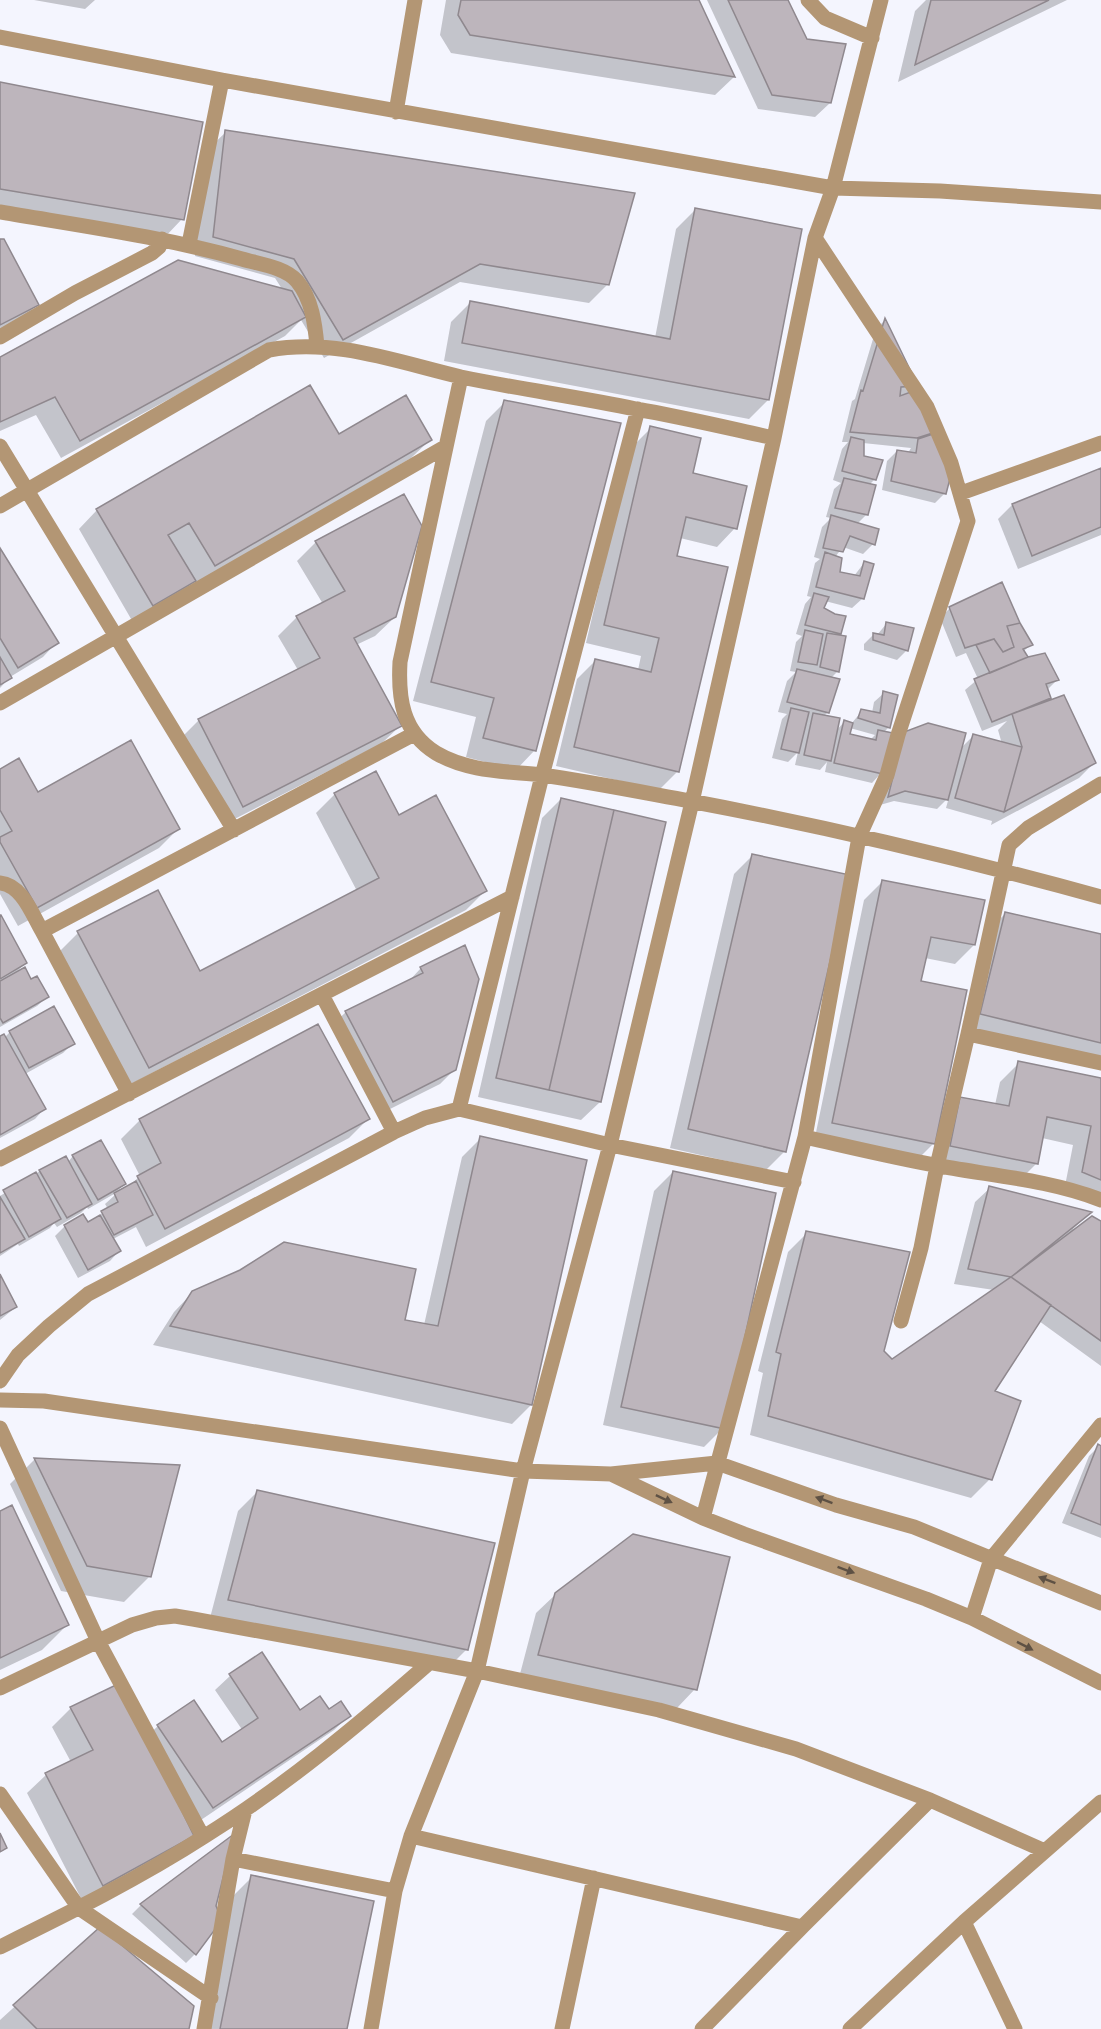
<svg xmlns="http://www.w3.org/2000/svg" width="1101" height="2029" font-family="Figtree,sans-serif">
	<rect width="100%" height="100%" fill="#f4f5fe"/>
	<path fill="#0003" fill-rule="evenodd" d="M34,0H95L85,9Z
		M446,0H698L734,77L715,95L451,53L440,35Z
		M707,0H786L830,103L815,117L758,109Z
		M926,0H1067L898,82L915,11Z
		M0,83L182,219L164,238L0,210Z
		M226,132L608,284L589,303L460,282L324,358L301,320L285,336L61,458L36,415L0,431V359L282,289L275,278L195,256L207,150Z
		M695,210L768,400L749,419L444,361L451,322L470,303L655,338L676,229Z
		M0,240L37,305L22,319L0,331Z
		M885,320L916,386L921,390L945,493L935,503L882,490L887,461L897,451L908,453L911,448L863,443L862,457L875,479L869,485L867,514L857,524L873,544L863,554L843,547L835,557L838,573L854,576L864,563L862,599L852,608L825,601L822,609L839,633L836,636L838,671L830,679L828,712L824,716L836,731L844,722L851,724L862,711L872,713L874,702L884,693L889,727L883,733L881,773L872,783L825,772L827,762L820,770L795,765L798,752L788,762L772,758L782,719L787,714L778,712L787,681L796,672L790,671L796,642L802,636L796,634L805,604L811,597L807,596L815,563L820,559L814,557L822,527L831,518L826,517L834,489L841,483L833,480L842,449L848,442H842L852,401L855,399L876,329ZM850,728L875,735L870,740L848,735Z
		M505,402L619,424L534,751L516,770L466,757L476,717L413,701L486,421Z
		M651,428L735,528L717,547L680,538L675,557L678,771L659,790L556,766L577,679L596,660L638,670L641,656L586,643L632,447Z
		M338,436L430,440L411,458L196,584L194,581L175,600L134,624L79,529L97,510Z
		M1101,470V535L1018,569L998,519L1012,505Z
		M316,542L395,617L375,636L356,645L400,726L381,744L223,825L180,739L199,720L298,670L278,636L297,617L323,604L297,561Z
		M0,550L57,642L43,657L10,677L0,688Z
		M950,608L1018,624L1031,644L1023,652L1028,659L1057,680L1047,690L1050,698L1043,704L1094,763L1079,778L991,825L992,821L946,808L949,797L937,809L894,801L880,805L895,743L961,748L973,736L1002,744L998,730L1007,721L982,731L965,690L978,679L966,653L956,657L940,618Z
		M887,623L907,650L897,660L864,650V644L873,635H877Z
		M0,770L37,794L178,829L159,848L18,926L0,894Z
		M335,794L398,817L485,891L466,910L129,1085L59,952L78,933L200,973L357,891L316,813Z
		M561,799L600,1102L581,1120L478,1097L542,818Z
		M753,855L785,1151L766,1170L670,1148L734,874Z
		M883,881L974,945L955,964L925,958L919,982L938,1121L960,1099L995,1105L1000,1082L1019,1063L1101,1079V1204L1064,1191L1073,1145L1042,1138L1037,1163L1018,1182L932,1164L937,1140L915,1162L814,1142L864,900Z
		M1005,914L1101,936V1066L962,1033L986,932Z
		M0,917L26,963L15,973L31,981L47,997L37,1006L0,1027Z
		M464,947L455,1069L440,1084L378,1115L331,1026L346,1012L408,982L421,968Z
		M10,1032L73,1043L63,1053L25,1074L44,1109L35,1119L0,1138V1038L5,1037Z
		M368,1119L349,1138L146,1247L136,1227L113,1239L119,1251L110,1261L78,1278L55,1236L64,1227L83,1216L87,1224L95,1219L108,1209L105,1204L115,1195L127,1188L140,1176L121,1139L140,1120Z
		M481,1138L585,1161L531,1405L512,1424L153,1345L174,1312L193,1292L424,1325L462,1157Z
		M73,1156L124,1184L114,1194L88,1209L87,1207L81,1213L57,1227L54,1223L50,1228L19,1246L18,1244L0,1256V1196L40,1171L68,1162Z
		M673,1172L723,1428L704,1447L603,1425L654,1191Z
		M990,1188L1089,1213L1073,1229L1074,1231L1101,1222V1366L1039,1321L993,1392L990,1479L971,1498L750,1435L763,1373L758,1371L788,1252L807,1233L882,1352L892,1360L994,1290L954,1284L975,1202Z
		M0,1277L16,1307L0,1320Z
		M1099,1446L1101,1447V1538L1062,1523L1089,1456Z
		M35,1459L150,1576L124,1602L61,1591L10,1484Z
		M257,1492L467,1649L448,1668L210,1618L238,1511Z
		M0,1513L67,1625L42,1650L0,1670Z
		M556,1594L695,1689L677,1708L520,1674L536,1613Z
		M262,1654L300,1712L329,1711L349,1716L334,1730L198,1822L192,1835L84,1904L27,1793L46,1775L71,1762L52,1727L71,1708L145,1738L158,1726L193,1702L222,1744L243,1731L215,1690L230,1676Z
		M252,1877L345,2029H205L233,1896Z
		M141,1905L195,1954L186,1963L132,1914Z
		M100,1929L187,2029H0V2020Z"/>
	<path fill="#bdb5bc" stroke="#8f888e" stroke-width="1.5" d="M461,0H699L735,77L470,35L458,15Z
		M728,0H788L807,39L846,44L831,103L772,95Z
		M931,0H1049L915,65Z
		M0,82L203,122L184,220L0,189Z
		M225,130L635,193L609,285L480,264L343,340L294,259L213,237Z
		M695,208L802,229L769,400L462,343L470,301L670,339Z
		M0,239H4L39,305L0,325Z
		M178,260L292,291L306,317L80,441L55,397L0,422V357Z
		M885,318L918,386L901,387L900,396L922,388L942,430L917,438L850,432L861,390L863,391Z
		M310,385L339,434L406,395L432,440L215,566L189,523L168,535L196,581L153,606L96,509Z
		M504,400L621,423L536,751L483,738L494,698L431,682Z
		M650,426L701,438L693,473L747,486L737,529L686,517L677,556L728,567L679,772L574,747L595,659L651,672L659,638L604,625Z
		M942,431L953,467L946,494L891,481L897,450L916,453L918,439Z
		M851,437L864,440V456L883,460L876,480L842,471Z
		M1101,468V527L1032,556L1012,504Z
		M844,478L876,485L868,515L835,508Z
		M404,494L422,526L396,617L354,638L402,726L243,807L198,719L320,658L296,616L345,591L315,541Z
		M831,515L879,529L875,545L850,536L843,552L823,548Z
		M0,548L59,643L18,668L0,638Z
		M825,552L842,558L840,572L860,576L864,561L874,564L864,599L816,587Z
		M1002,582L1020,623L1007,626L1014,647L1003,652L994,639L965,648L949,607Z
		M814,593L829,597L824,608L835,614L846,616L841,634L805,625Z
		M886,622L914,628L908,651L873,640V633L884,635Z
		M1020,623L1033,645L1023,649L1028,657L990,673L976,645L994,639L1003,652L1014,647L1007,626Z
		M805,630L823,634L817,665L798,662Z
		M827,633L846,636L839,672L820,667Z
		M1045,653L1059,680L1046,684L1051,698L992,722L974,679L1028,657Z
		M0,657L12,678L0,685Z
		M797,669L840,679L829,713L787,702Z
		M883,691L898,695L890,728L858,718L861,709L880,713Z
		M1064,695L1096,763L1004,812L1022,747L1012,714Z
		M791,708L809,712L799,753L781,749Z
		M813,713L840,718L831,761L804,755Z
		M844,720L853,723L850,734L876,740L878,730L893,733L883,774L834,763Z
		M928,723L966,733L948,800L905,791L888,797L904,732Z
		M973,734L1022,747L1004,812L955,798Z
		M131,740L180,829L37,908L0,842V837L12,831L0,810V769L19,758L38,792Z
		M376,771L399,815L436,795L487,891L149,1068L77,931L158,890L200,971L379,878L334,793Z
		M561,798L614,810L549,1090L496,1078Z
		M614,810L666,822L601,1102L549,1090Z
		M752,854L850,875L786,1152L688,1129Z
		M882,880L985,900L975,945L931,937L921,981L967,990L935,1144L832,1123Z
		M1005,912L1101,934V1043L980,1014Z
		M1,915L27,963L0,979V915Z
		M465,945L479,979L456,1070L393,1102L345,1011L423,973L420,967Z
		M25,967L31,979L37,976L49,997L3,1023L0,1018V981Z
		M54,1006L75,1044L29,1068L9,1031Z
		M318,1024L370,1119L165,1229L137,1176L161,1163L139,1119Z
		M4,1034L46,1109L0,1135V1036Z
		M1018,1061L1101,1078V1180L1082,1172L1091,1126L1047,1117L1038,1164L950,1146L960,1097L1009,1106Z
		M480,1136L587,1160L532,1405L170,1326L192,1291L240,1270L284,1242L416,1269L405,1320L438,1326Z
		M101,1140L126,1184L98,1200L72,1155Z
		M66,1156L92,1204L67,1218L39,1170Z
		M673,1171L776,1193L725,1429L621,1407Z
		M36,1172L61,1219L29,1237L3,1190Z
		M136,1181L153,1215L114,1235L101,1211L118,1202L114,1193Z
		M989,1186L1092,1212L1011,1277L968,1269Z
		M0,1197L25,1239L0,1253Z
		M83,1214L88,1222L100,1215L121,1251L88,1270L64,1225Z
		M1092,1216L1101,1221V1341L1011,1277Z
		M806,1231L910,1252L884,1351L892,1359L1011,1277L1051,1305L995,1391L1021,1401L992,1480L768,1416L781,1354L776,1352Z
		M0,1274L17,1307L0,1316Z
		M1098,1444L1101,1446V1525L1071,1513Z
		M34,1458L180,1465L151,1577L87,1566Z
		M257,1490L495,1543L468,1650L228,1600Z
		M12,1505L69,1625L0,1658V1511Z
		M633,1534L730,1557L697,1690L538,1655L555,1593Z
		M262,1652L300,1710L320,1696L329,1709L341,1701L351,1716L213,1808L157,1725L194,1700L222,1742L258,1718L229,1674Z
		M120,1683L194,1836L103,1886L45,1773L93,1750L70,1707Z
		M0,1833L7,1848L0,1852Z
		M234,1834L216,1906L222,1920L196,1955L140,1904Z
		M251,1875L374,1901L347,2029H220Z
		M100,1927L194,2006L189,2029H37L13,2005Z"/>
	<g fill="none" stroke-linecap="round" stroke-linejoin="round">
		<path stroke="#b39674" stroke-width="15" d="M808,0L825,18L872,38
			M0,37L222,80L833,188L940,191L1101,202
			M396,112L415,0
			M0,212C82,226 163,237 242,259C259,264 285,267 297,281C312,299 315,324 317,346
			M189,244L222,80
			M0,337L75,293L152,253L159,247L162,239
			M461,377L400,662C398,698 402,732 436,753C468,772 506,771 542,775C591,782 641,792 690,801C828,827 966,860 1101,897
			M0,446L234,830
			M961,493L1101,443
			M0,506L269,350C335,338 397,362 461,377C519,389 578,397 636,409C682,417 728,428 774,438
			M0,703L445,447
			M0,883C22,885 32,914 42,931L414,734
			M42,931L129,1094
			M322,995L394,1132
			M968,1034L1101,1063
			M459,1109L542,776L638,409
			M805,1137L859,837L887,775L898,735L968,521L951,463L927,407L815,238
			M0,1159L512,897
			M901,1321L921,1248L937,1166L968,1034L1009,845L1028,828L1101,784
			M0,1381L18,1355L49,1326L88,1294L394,1132L425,1118L459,1109L610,1145L794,1182
			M0,1400L44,1401L523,1471L611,1474L717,1463L836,1505L914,1527L1101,1603
			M0,1428L98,1641L203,1837
			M611,1474L703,1518L744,1534L926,1599L972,1618L1101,1683
			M703,1518L805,1137C850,1147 895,1158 940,1166C994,1176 1050,1180 1101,1200
			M972,1618L991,1559L1101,1425
			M0,1688L132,1625L156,1618L175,1616L193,1619L477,1671L659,1710L796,1749L930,1800L1045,1851
			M0,1794L79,1908L211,1998
			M411,1836L802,1927L930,1800
			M233,1859L395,1891
			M964,1922L1015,2029
			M0,1947C69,1913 140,1878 205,1836C285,1786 357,1726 429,1663
			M204,2029L233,1859L245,1810
			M371,2029L395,1891L411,1836L477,1671L523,1471L610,1145L692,802L774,438L815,238L833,188L881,0
			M562,2029L594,1878
			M702,2029L802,1927
			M850,2029L964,1922L1101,1802"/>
	</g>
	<defs><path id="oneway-solid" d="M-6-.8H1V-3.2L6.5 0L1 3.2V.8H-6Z" transform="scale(1.5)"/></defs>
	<g fill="#5e5144">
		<use href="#oneway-solid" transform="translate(664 1499) rotate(25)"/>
		<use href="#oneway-solid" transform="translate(824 1500) rotate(-160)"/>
		<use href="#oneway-solid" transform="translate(846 1570) rotate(20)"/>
		<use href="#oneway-solid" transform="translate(1047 1580) rotate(-159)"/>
		<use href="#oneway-solid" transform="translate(1025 1646) rotate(27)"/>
	</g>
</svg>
